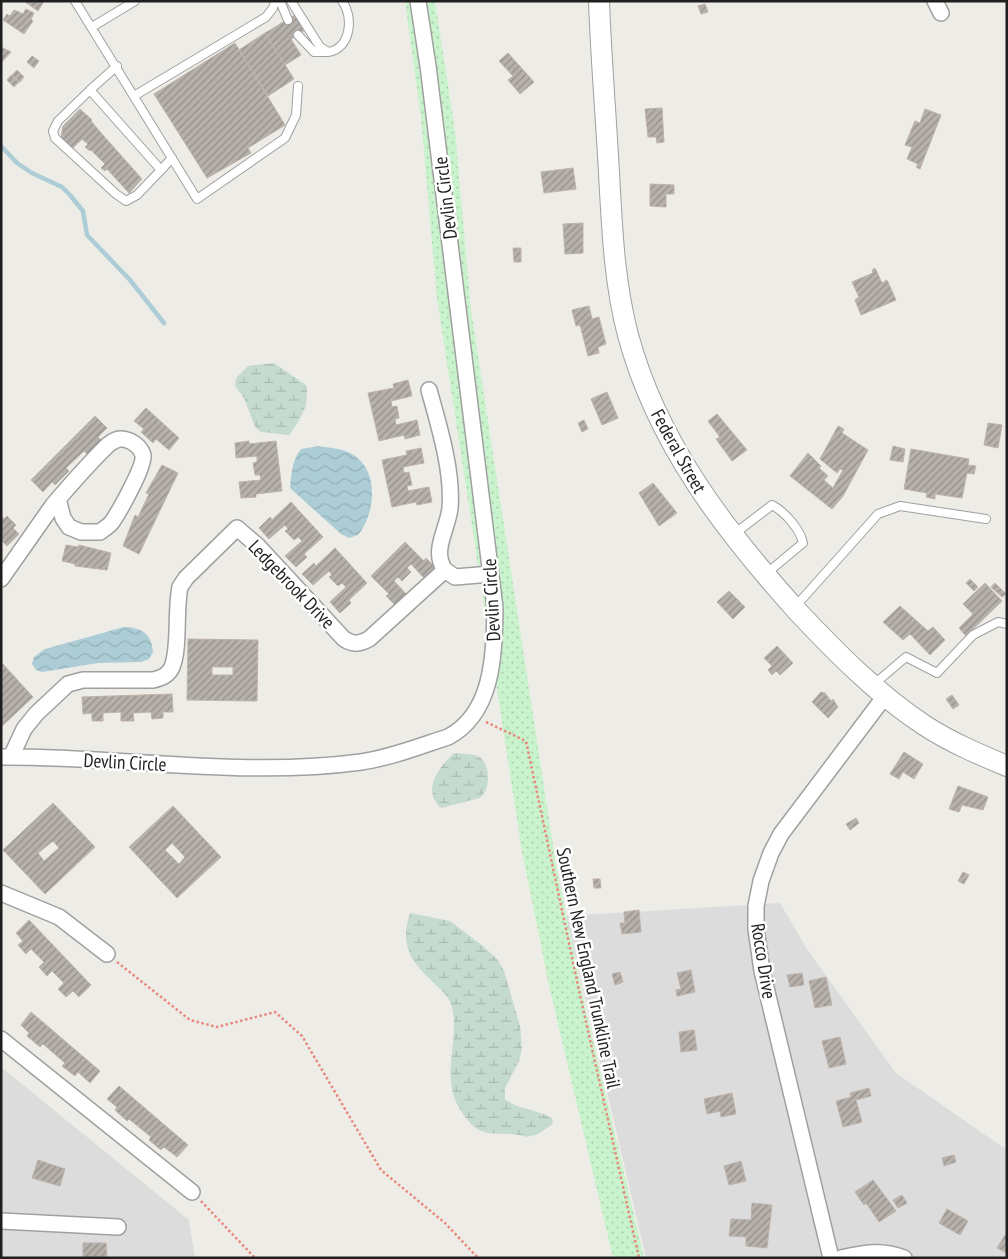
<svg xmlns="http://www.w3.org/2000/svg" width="1008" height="1259" font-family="'PT Sans Narrow',sans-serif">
	<defs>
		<pattern id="wetland-marsh" width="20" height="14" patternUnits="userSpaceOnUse" patternTransform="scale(1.25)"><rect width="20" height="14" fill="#c5dad0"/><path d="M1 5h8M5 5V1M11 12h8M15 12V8" fill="none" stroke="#a9bbb2"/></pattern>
		<pattern id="park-dots" width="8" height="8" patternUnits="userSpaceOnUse" patternTransform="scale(1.25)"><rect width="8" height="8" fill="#c9f3cc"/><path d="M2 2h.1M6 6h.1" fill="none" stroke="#acd0af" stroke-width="1.8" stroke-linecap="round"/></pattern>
		<pattern id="water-waves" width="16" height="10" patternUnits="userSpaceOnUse" patternTransform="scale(1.25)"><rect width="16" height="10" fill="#accdd6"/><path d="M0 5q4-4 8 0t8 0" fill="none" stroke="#94b0b7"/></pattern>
		<pattern id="building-hatch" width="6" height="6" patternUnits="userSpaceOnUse" patternTransform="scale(1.25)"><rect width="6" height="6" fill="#b7b1ac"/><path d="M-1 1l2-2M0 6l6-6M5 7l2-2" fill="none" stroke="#948f8b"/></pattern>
	</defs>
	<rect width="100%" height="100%" fill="#eeece6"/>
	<path fill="#dddcdc" d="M780,903L807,949L896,1073L1007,1150V1258H646L566,916Z
		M1,1067L189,1220L195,1258H1Z"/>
	<path fill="url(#wetland-marsh)" d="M274,363L306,385C310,406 301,418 289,435L261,432L255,427L244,398L235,386L236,378L248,366Z
		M454,753C462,754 475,753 481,758C491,768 490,790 480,798L441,808C421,790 439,767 454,753Z
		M410,913L450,921L483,946L498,960L504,971L520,1026L522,1049L519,1061L505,1088V1099C519,1110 537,1109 552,1118L553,1124L538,1134L527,1137C508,1130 485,1140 470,1123C434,1084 461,1048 452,1007C450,998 442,991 436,985C412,962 399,948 410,913Z"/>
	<path fill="url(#park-dots)" d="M405,1H435L455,131L471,310L556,865L584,1002L644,1258H613L550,990L522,852L437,298L421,118Z"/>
	<path fill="url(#water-waves)" d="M319,446C329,448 340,448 350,453C380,468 376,513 358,535L349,538L341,534L290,488C291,475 292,460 301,449Z
		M124,627C141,627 152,634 153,652L149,659L141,662L98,663L42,672L36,670L32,664L34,657L45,649Z"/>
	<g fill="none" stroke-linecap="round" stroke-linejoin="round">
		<path stroke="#accdd6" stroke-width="4.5" d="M1,146L17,163L32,173L62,187L70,195L83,211L87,235L130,280L164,323"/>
	</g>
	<path fill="url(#building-hatch)" stroke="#beb3aa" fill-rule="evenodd" d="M24,1H44L38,11Z
		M705,4L708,12L701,14L698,6Z
		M26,9L34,13L31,19L33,21L24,34L3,20L7,14L10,16L14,10L23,14Z
		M295,15L305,30L291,39L301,55L285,65L265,33Z
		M265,33L294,79L268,96L239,50Z
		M235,43L285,125L248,148L251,153L207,178L154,94Z
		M1,47L11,52L1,63Z
		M508,53L534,82L520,94L508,80L513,76L499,61Z
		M32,56L39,61L34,68L27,62Z
		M17,70L24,77L20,82L12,75Z
		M11,75L19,82L14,87L7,80Z
		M662,108L664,142L657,143L656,137H648L645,109Z
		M80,109L92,120L91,121L101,133L142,179L129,193L107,169L105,171L101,168L105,164L91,150L90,151L85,147L88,144L82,139L72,149L61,138L63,126Z
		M925,109L941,115L920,169L916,167L918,164L907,159L912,147L905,145L915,121L920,123Z
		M573,168L576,189L544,193L541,172Z
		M650,184L674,185V194H666V207L650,206Z
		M583,223V253L565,254L563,224Z
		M513,248H521V262H514Z
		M875,268L882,283L887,280L896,300L861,315L855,300L859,297L852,282L873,273L872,270Z
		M589,306L592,319L599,317L606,344L598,347L599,353L588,356L580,325L576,326L572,310Z
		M408,380L412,396L391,401L392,407L397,406L399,418L395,419L396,425L417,420L420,435L405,439L404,435L379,441L368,393L394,388L393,384Z
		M607,392L618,418L602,425L591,399Z
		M146,408L179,438L169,450L156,439L153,443L141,432L144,429L134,421Z
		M717,414L747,450L732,461L716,439L720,437L708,421Z
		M95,416L107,428L98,437L101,440L87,454L84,451L66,468L69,471L55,485L52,482L43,492L31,480Z
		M584,420L588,429L582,432L578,423Z
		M988,423L1002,425L998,448L984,445Z
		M838,426L844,429L842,433L868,450L843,496L832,509L790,476L808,453L821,466L819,468L828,476L824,480L833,488L843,470L840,469L837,473L820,459Z
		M249,441V444L276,441L282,491L256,494V497L241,498L239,482L261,480L260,475H255L253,463L257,462V456L236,458L235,443Z
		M893,446L905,449L903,462L890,460Z
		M421,448L424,463L403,467L404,473L409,472L412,485L407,486L408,491L429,487L432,502L417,505L416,502L392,507L382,460L407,455L406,451Z
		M911,449L969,459L968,465L976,466L974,474L967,473L962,498L935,494V499L926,497L927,493L904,489Z
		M162,465L178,473L139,554L123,546L135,515L138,517L149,494L146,493Z
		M653,483L677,513L659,526L639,493Z
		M291,502L323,537L304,554L307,557L296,567L285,556L302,541L298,537L294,540L285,531L288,529L285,525L269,539L259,528L270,517L272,520Z
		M1,516L4,519L7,516L16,525L13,528L19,534L7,546L1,540Z
		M405,542L424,561L426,558L436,568L425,579L411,564L407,568L411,572L402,581L398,577L394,581L408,596L397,607L386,596L389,594L371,576Z
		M66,545L78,547L79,545L111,553L107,570L75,566V564L62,561Z
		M335,548L367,583L349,600L351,603L340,613L330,602L346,587L342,583L338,586L329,577L332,575L329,571L313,585L302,574L314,563L316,566Z
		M970,579L978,587L974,591L966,583Z
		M985,583L1002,601L966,636L959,628L973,614L963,604Z
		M995,583L1006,594L1002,597L991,587Z
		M729,591L745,607L733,619L717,602Z
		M900,606L928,631L933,627L945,640L930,655L910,634L903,640L883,622Z
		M188,639L258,640L257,701L187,700ZM212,667H233V675H212Z
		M777,646L793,663L780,675L776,671L772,675L768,670L772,666L764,658Z
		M1,662L33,697L1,727Z
		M821,692L825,693L831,701L833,699L838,707L828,718L812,702Z
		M172,694L173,712H163V718L152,719L151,712L133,713L134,721H121V712L103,713V721H92V713L83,714L82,697Z
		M952,695L959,705L953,709L946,699Z
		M904,752L923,764L914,779L903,772L899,779L890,774Z
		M958,786L988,797L983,810L962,805L959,812L949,809Z
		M53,803L95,847L45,894L3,850ZM53,841L59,848L44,861L38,853Z
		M173,806L221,857L177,898L129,847ZM172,843L185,857L179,864L165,850Z
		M856,818L859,823L850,830L846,824Z
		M963,872L969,875L964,884L958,881Z
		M593,879H600L601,888H594Z
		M639,910L641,932L622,934L620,923H625L624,912Z
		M29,920L91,985L79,997L73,991L66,997L58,989L64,983L52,971L47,976L39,967L44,962L31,949L26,954L18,945L23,941L16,933Z
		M691,970L695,992L677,996L676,990L681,989L677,973Z
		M620,972L623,982L615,985L612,974Z
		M802,973L804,985L790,987L787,975Z
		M826,977L832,1005L815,1008L809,981Z
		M31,1012L100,1071L90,1083L78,1072L75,1076L62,1066L65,1063L43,1044L40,1047L27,1036L29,1033L21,1025Z
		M694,1030L697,1050L681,1052L679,1032Z
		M840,1037L846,1064L829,1068L822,1041Z
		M119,1086L188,1145L177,1157L164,1147L161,1150L149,1140L151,1137L129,1119L127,1121L115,1110L117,1107L107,1099Z
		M869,1088L871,1096L856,1100L862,1122L843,1127L836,1101L851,1097L850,1093Z
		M732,1093L736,1114L721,1117L720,1111L707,1114L704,1099Z
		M954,1155L956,1162L944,1166L942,1158Z
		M38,1160L65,1169L60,1186L32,1178Z
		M741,1161L746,1181L729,1185L724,1166Z
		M873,1180L896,1211L879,1222L866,1203L864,1205L855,1192Z
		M902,1195L907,1203L898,1208L893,1200Z
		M752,1203L772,1205L767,1248L746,1246V1237L729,1236L731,1219L751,1220Z
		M947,1209L968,1221L960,1235L939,1223Z
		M1005,1235L1007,1236V1253L997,1248Z
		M83,1243H106L107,1258H83Z"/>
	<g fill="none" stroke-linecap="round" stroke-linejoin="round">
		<defs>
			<path id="service" d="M75,1L197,199L285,138L296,115L298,86
				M280,1L288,20
				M291,1L320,47L328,52C351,49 354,16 342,1
				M92,27L135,1
				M298,35L314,52H328
				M117,66L90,90L161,170L172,158
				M90,90L58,121L53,131L55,138L116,194L126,201L137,195L161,170
				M134,96L266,17L273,8L275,1
				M734,534L772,505C785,512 800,529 803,543L767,573
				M795,607L878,514L900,506L986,519
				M873,685L906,657L937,673L973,635L998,622L1007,624"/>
			<path id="minor" d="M935,1L941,13
				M445,570L455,577L491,574
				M1,579L53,505C71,484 89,463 109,444C116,439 121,437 130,441C136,444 141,448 143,455C145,466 119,512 112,522C109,526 104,529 100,532H81L69,527L63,518L58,499
				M1,757C121,756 242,778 361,762C390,758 420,746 448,737C494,713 494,653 495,608L428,66L418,1
				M11,757L24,729L36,714L68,684L83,680H153C161,678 168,676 172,667C180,648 175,611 180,587L186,578L237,528L258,546L344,639C354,645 359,644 369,639L445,570C431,551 448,529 450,508C453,471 439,426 429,390
				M1,893L59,917L107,954
				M1,1039L192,1192
				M1,1221L118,1227
				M831,1258L762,971L756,929V906L761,881L771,853L781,834L885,696
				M841,1258C863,1253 882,1249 904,1258"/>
			<path id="tertiary" d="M599,1C601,59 606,116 609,173C612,227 614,282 628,335C657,443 725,531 799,613C837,653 877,694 924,725C950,742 978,754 1007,766"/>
		</defs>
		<use href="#service" stroke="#a0a0a0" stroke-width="10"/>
		<use href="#minor" stroke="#a0a0a0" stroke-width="18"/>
		<use href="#tertiary" stroke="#a0a0a0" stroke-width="22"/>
		<path stroke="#e9887d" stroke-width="2.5" stroke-dasharray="2.5 2.5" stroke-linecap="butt" d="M486,722L526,741L580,995L639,1258
			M117,962L190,1020L217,1027L275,1012L302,1036L381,1170L445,1223L478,1258
			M201,1201L255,1258"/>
		<use href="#service" stroke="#fff" stroke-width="8"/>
		<use href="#minor" stroke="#fff" stroke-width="15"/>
		<use href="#tertiary" stroke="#fff" stroke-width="20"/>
	</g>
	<g text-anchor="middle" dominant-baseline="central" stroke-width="5" stroke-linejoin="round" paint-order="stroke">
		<g font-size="19" fill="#1f1f1f" stroke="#fff">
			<text transform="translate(445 198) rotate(-97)">Devlin Circle</text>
			<text transform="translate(679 451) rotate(61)">Federal Street</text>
			<text transform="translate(292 584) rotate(46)">Ledgebrook Drive</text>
			<text transform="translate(491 600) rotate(-93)">Devlin Circle</text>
			<text transform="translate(125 762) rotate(3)">Devlin Circle</text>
			<text transform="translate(764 961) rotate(81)">Rocco Drive</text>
			<text transform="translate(589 968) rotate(78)">Southern New England Trunkline Trail</text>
		</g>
	</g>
	<rect width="1008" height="1259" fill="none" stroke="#1f1f1f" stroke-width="5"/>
</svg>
